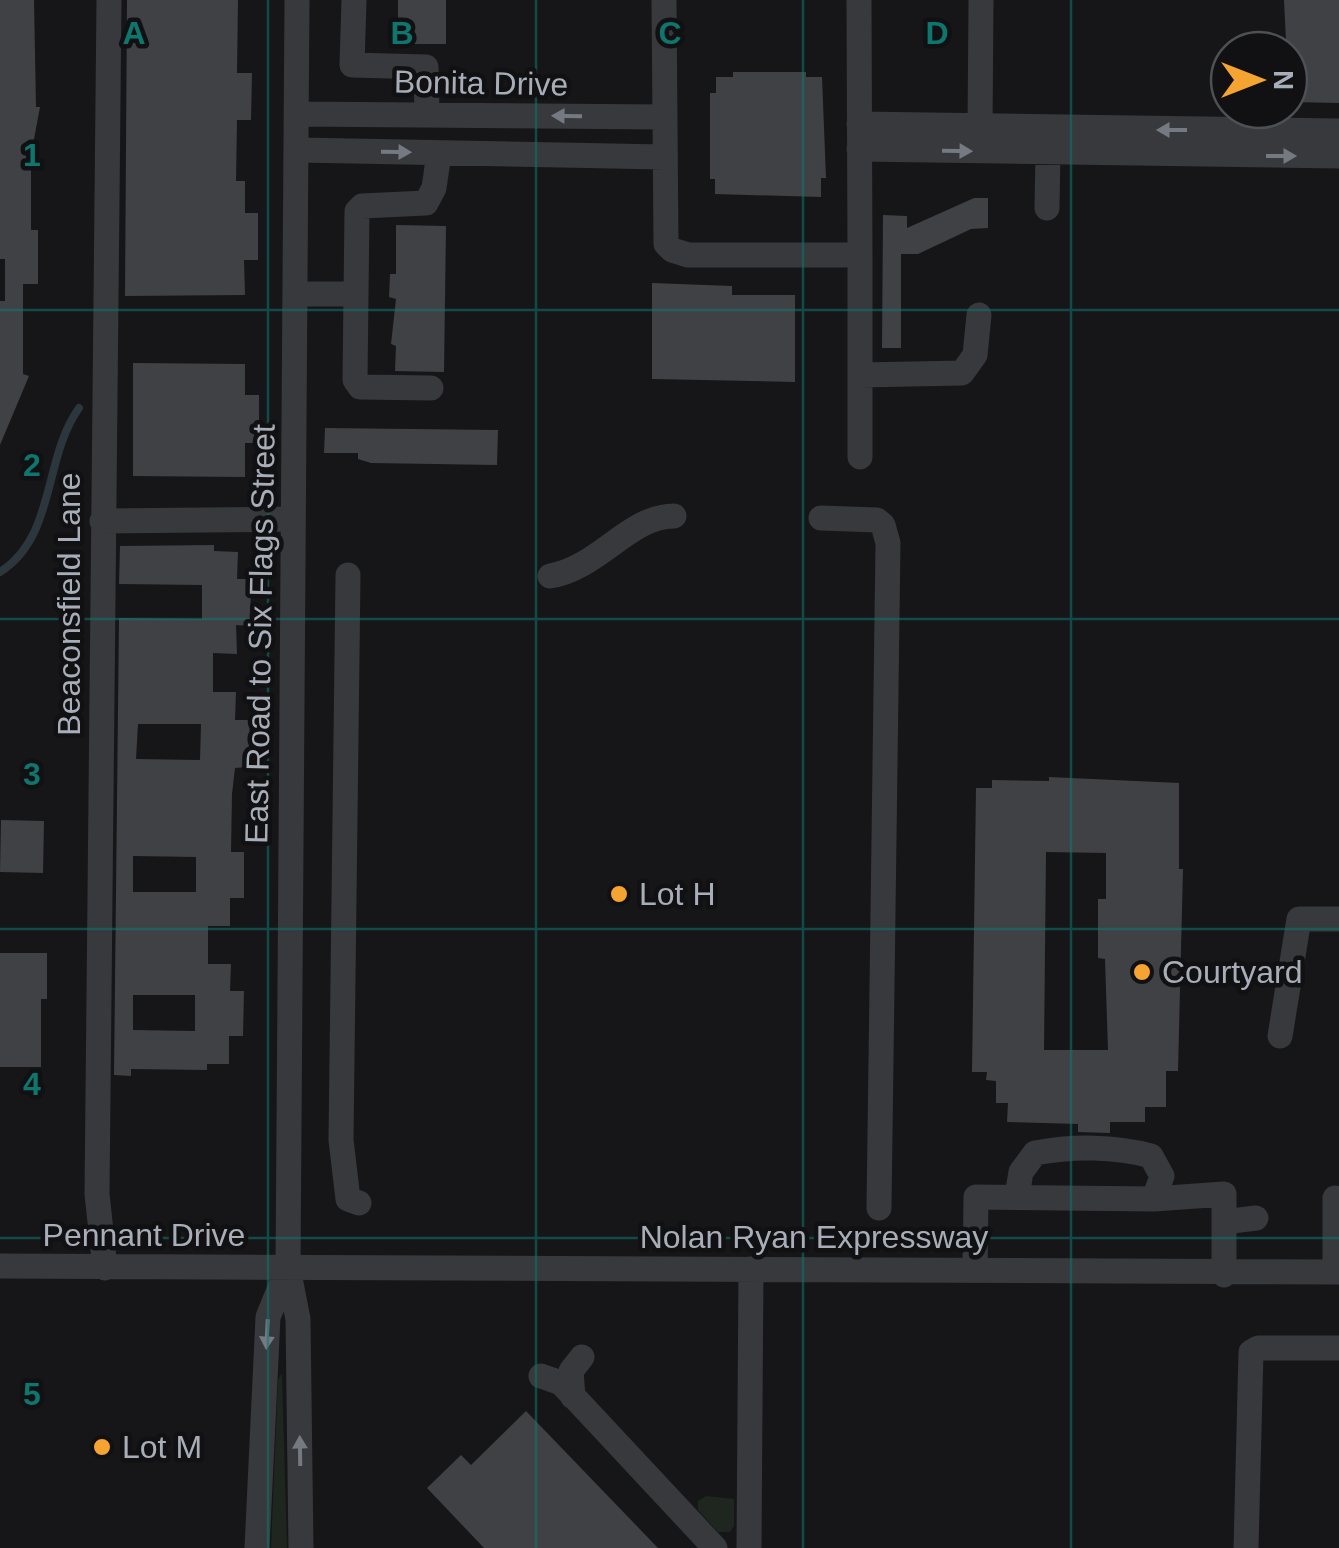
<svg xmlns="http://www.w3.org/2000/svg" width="1339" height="1548" font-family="Helvetica,sans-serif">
	<rect width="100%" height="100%" fill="#161618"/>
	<path fill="#1e261f" d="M282,1373L287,1548H271L278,1380Z
		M706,1496L734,1499V1526L730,1532H718L698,1510V1501Z"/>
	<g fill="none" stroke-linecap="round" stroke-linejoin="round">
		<path stroke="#2c363d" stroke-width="8" d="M0,572C56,537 43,458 79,408"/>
	</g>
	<path fill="#404145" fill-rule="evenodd" d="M0,0H34L36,107H40L31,155V230H38V284H23V374L29,376L0,445V301H5V259H0Z
		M127,0H238L237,73H252L251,120H237L236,181H245V213H258V260H244L245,295L125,296Z
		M398,0H446V44H398Z
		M1284,0H1339V103L1289,102Z
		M733,72H806V77H822L826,178H821V197L715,194V179H710V93H716V77H733Z
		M974,198H988V228L971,229L918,254H901V348H882L883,215L907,216V228Z
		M396,225L446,226L444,372L395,371L396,346L391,344L396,299L389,297L390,274H396Z
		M652,283L732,286V295H795V382L652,379Z
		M133,363L245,364V395H259V443H245V477L133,476Z
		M325,428L498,430L497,465L371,463L358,459V453H324Z
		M214,545V551L238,552L237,579H252L249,626L236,625L237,654L213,653V692H236L235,720H250L248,767L235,768L232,794L231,852H244V898H230V926H208V964H231L230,991H244L243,1036H229V1064H207V1070L131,1069V1076L114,1075L119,618L202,619V585L119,584L120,546ZM138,724H201L200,760L136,759ZM133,856L196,857V892H133ZM133,995H195V1031L133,1030Z
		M1049,777L1179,783V869H1183L1178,1071H1166V1107H1145V1122H1110V1133L1078,1132V1124L1007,1122L1008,1103H996V1081L986,1080L987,1072H972L976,788H992V780L1049,781ZM1046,852L1106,853V899H1098V958L1105,959L1108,1050H1044Z
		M1,820L44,821L43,873L0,872Z
		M0,953H47V999H41V1067H0Z
		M526,1411L658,1548H484L427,1488L461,1455L471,1465Z"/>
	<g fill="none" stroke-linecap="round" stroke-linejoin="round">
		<path stroke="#37393d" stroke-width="25" d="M297,0L288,1268L298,1319L301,1548
			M354,0L352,65L426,67L427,115
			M664,0L666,244L672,250L688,255H860L859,0
			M298,114L664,117
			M859,124L1339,131
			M980,129L981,0
			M859,149L1339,156
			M299,150L664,157
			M1047,208L1048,154
			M860,255V457
			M297,294H356
			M861,375L962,373L975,355L979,315
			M431,388L360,387L355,380L357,211L362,206L426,203L434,188L439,153
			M821,518L877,520L883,525L888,543L879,1208
			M102,521L293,519
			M348,575L341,1140L348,1199L359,1203
			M550,576C599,568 629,516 674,516
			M1280,1036L1299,919H1339
			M1335,1198V1272
			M1154,1199L1224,1194V1275
			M1224,1222L1256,1218
			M0,1266L1339,1272
			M105,1268L97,1194L109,0
			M975,1269L976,1197L1154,1199L1162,1176L1151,1156C1115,1146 1072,1146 1035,1153L1021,1172L1017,1196
			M541,1376L561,1383L715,1548
			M573,1397L571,1371L582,1357
			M257,1548L268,1317L288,1268
			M749,1548L751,1269
			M1246,1548L1251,1352L1258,1348H1339"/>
	</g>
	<defs><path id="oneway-solid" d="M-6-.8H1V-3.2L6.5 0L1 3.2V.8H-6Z" transform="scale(2.5)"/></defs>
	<g fill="#757981">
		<use href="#oneway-solid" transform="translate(567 116) rotate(-179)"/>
		<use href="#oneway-solid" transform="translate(1172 130) rotate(-180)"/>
		<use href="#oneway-solid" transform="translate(957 151) rotate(1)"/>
		<use href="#oneway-solid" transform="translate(396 152) rotate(1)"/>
		<use href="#oneway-solid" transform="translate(1281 156)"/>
		<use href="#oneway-solid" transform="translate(267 1334) rotate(93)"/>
		<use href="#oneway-solid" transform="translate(300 1451) rotate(-91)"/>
	</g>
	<path fill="none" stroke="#0f766e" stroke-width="2.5" stroke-opacity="0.55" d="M268,0V1548M536,0V1548M803,0V1548M1071,0V1548M0,310H1339M0,619H1339M0,929H1339M0,1238H1339"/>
	<g fill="#f5a431" stroke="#111113" stroke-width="4">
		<circle cx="619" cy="894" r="10"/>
		<circle cx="1142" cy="972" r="10"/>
		<circle cx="102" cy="1447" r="10"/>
	</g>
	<g text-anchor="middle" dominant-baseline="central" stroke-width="9" stroke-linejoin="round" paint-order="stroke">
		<g font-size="32" fill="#a8aeb8" stroke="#111113">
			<text transform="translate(481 83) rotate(1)">Bonita Drive</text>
			<text transform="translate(69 604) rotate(-90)">Beaconsfield Lane</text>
			<text transform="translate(260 634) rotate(-89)">East Road to Six Flags Street</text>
			<text x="144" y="1235">Pennant Drive</text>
			<text x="814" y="1237">Nolan Ryan Expressway</text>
		</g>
		<g font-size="32" fill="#a8aeb8" stroke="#111113" text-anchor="start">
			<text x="639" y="894">Lot H</text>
			<text x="1162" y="972">Courtyard</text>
			<text x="122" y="1447">Lot M</text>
		</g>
	</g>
	<g font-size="32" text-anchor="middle" font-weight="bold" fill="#0f766e" stroke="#111113" stroke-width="9" stroke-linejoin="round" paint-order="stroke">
		<text x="134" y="44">A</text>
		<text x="402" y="44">B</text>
		<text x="670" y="44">C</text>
		<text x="937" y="44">D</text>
		<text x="32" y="166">1</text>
		<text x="32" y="476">2</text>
		<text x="32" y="785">3</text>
		<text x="32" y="1095">4</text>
		<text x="32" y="1405">5</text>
	</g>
	<g transform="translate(1259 80) rotate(90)"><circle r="48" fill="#111113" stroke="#4d5055" stroke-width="2.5"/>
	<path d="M0-8L18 38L0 25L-18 38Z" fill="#f5a431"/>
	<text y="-15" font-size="28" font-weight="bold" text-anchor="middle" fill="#a8aeb8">N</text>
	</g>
</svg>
